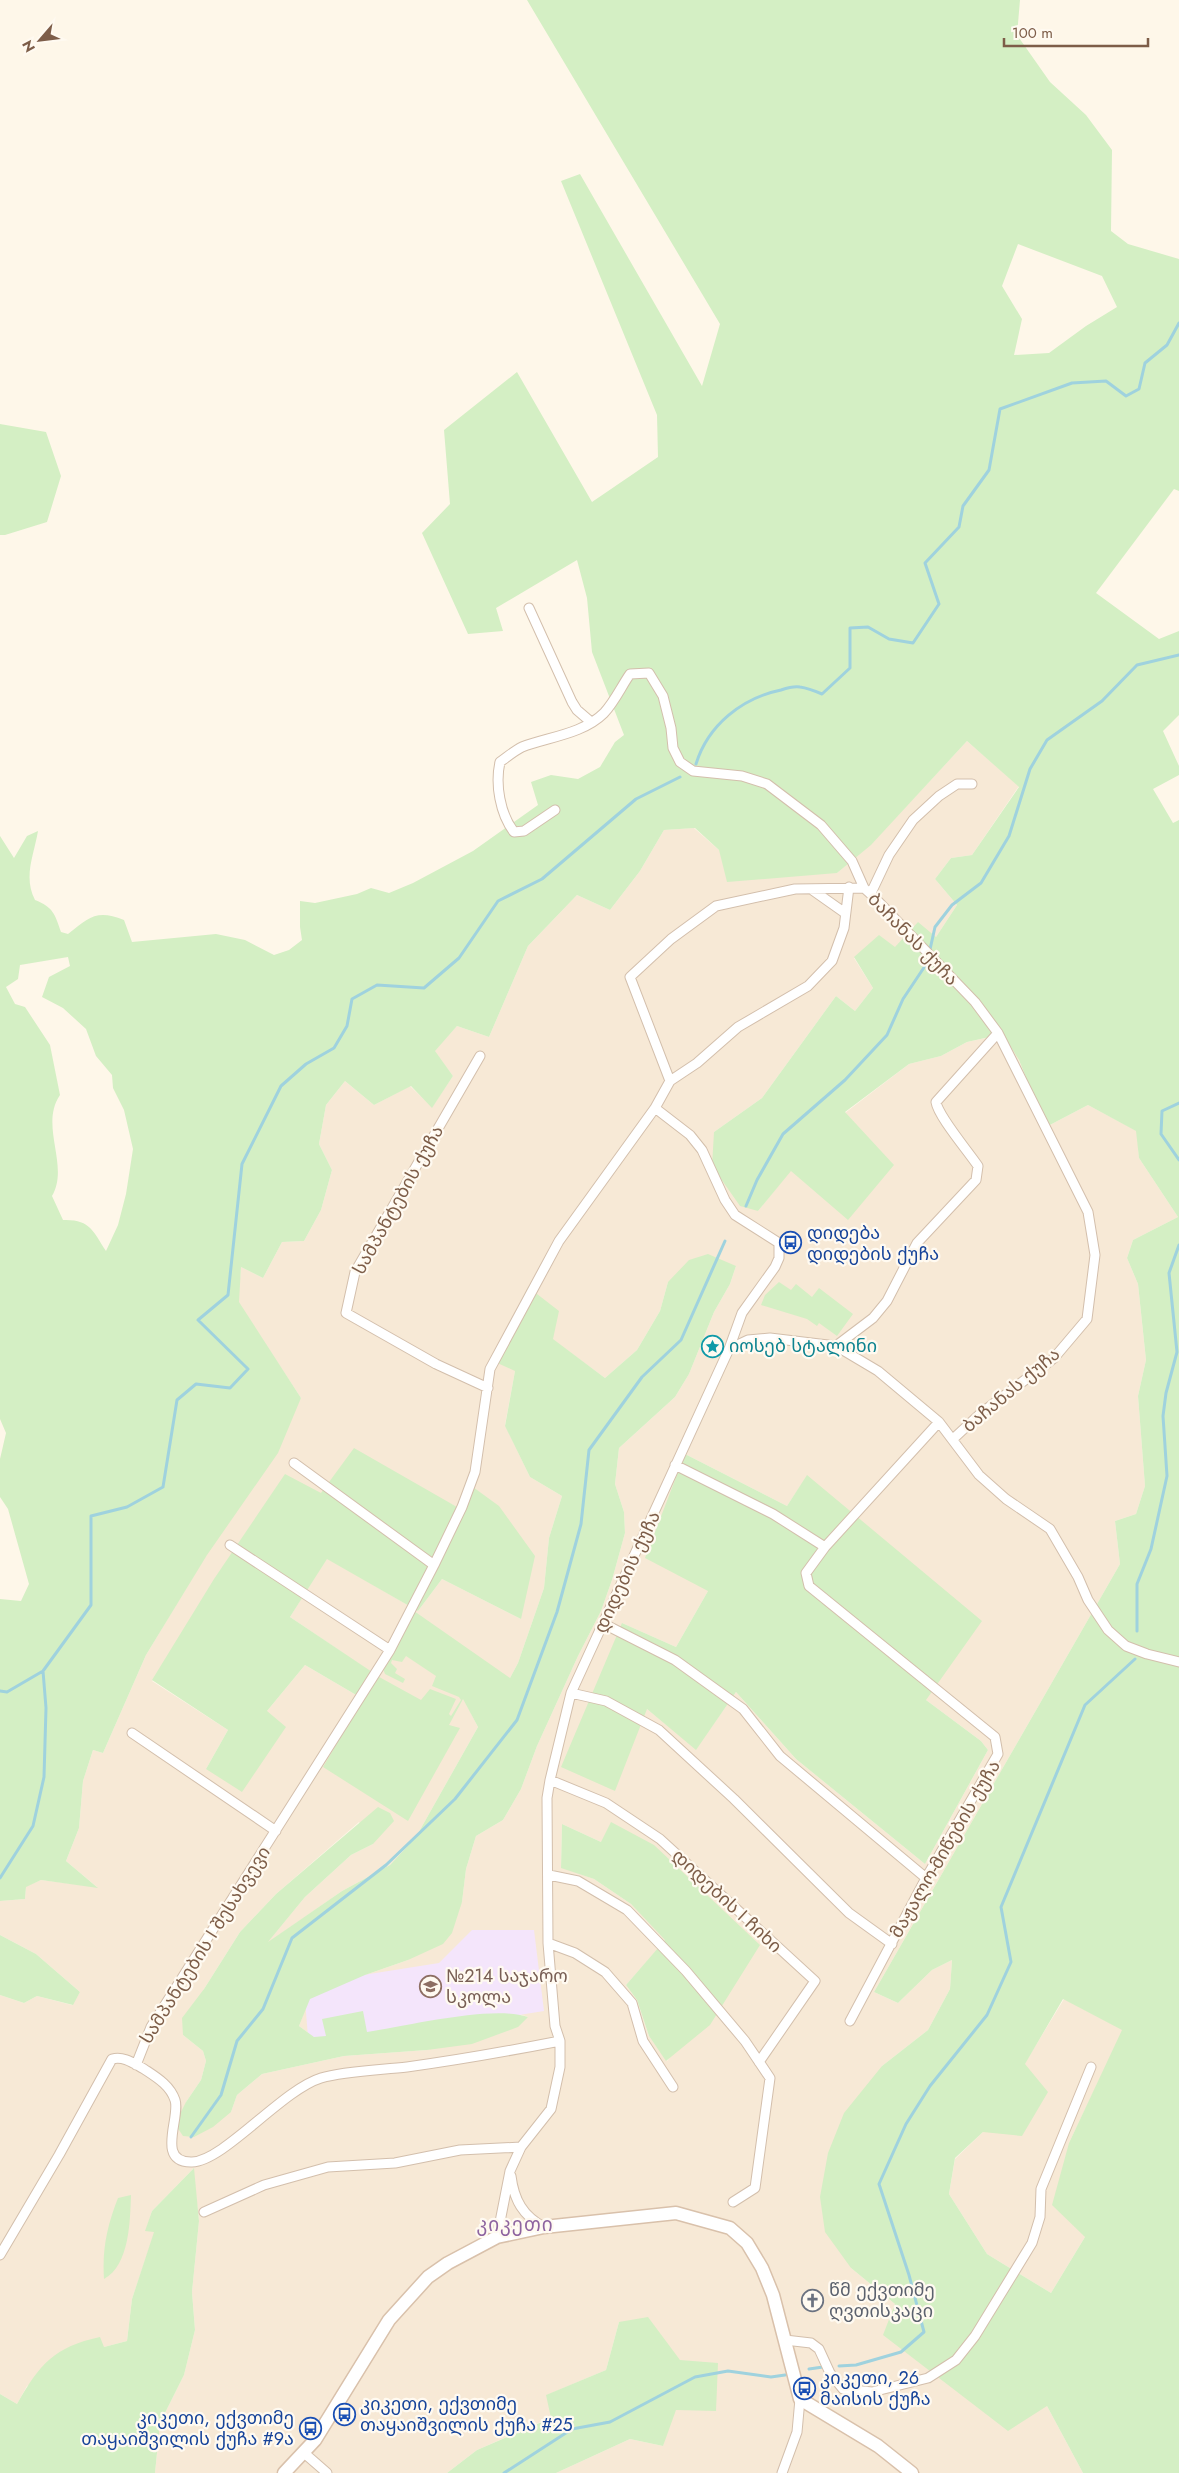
<svg xmlns="http://www.w3.org/2000/svg" width="1179" height="2473" font-family="Jost,'Noto Sans Georgian',sans-serif">
	<rect width="100%" height="100%" fill="#fef7e9"/>
	<path fill="#f7e9d6" fill-rule="evenodd" d="M967,741L1019,786L972,855L951,858L935,879L957,905L936,937L854,958L873,988L855,1011L836,996L762,1098L714,1132L758,1211L791,1170L845,1113L909,1064L941,1056L967,1042L1008,1033L1046,1127L1088,1105L1137,1131L1139,1158L1178,1217L1133,1240L1127,1258L1138,1284L1146,1360L1138,1396L1145,1486L1136,1514L1115,1521L1120,1564L874,1992L898,2003L932,1970L952,1960L950,1989L928,2030L882,2066L851,2268L895,2304L1047,2406L1083,2473H556L630,2439L663,2446L680,2360L619,2322L606,2370L547,2395L552,2417L477,2450L447,2473H155L160,2423L184,2375L195,2330L192,2292L199,2221L193,2169L152,2211L146,2230L155,2231L132,2299L127,2341L104,2347L27,2386L17,2404L0,2394V1995L24,2003L37,1996L72,2005L80,1992L36,1954L0,1935V1901L25,1899L26,1886L41,1880L97,1887L66,1861L79,1828L83,1781L93,1750L103,1753L146,1655L301,1398L238,1302L241,1267L263,1278L282,1242L304,1241L321,1210L332,1170L319,1144L326,1105L345,1081L374,1105L410,1086L432,1107L453,1076L434,1051L457,1026L489,1037L528,946L577,895L610,910L640,871L664,830L694,828L719,850L837,873L871,844ZM736,1266L730,1284L714,1312L689,1374L675,1397L619,1448L615,1484L624,1512L625,1533L612,1580L601,1611L578,1656L537,1746L521,1789L503,1820L476,1836L466,1869L462,1902L408,1960L365,1975L309,1999L299,2026L314,2037L514,2012L528,2017L427,2050L344,2056L262,2074L237,2095L231,2112L186,2102L201,2080L206,2061L203,2051L183,2035L204,1989L240,1932L276,1894L359,1822L373,1844L351,1855L305,1897L266,1944L342,1891L390,1865L416,1837L478,1727L463,1698L510,1678L518,1663L544,1588L549,1538L562,1496L530,1477L505,1425L515,1371L552,1339L605,1378L637,1350L660,1311L668,1282ZM685,1454L787,1506L807,1476L926,1700L981,1741L988,1750L925,1864L796,1759L736,1692L696,1749L647,1709L622,1623L676,1647L708,1591ZM466,1483L521,1619L442,1579L418,1611L327,1558L290,1617L449,1725L363,1699L305,1665L267,1711L206,1769L228,1730L152,1681L321,1493L439,1498L457,1507ZM562,1824L601,1842L759,1945L667,2061L649,2036L637,2000L626,1985L666,1940L631,1904L594,1879L561,1867Z
		M1064,1999L1123,2030L1069,2143L1085,2237L1051,2293L987,2254L949,2194L955,2159L983,2132Z"/>
	<path fill="#f4e5fb" d="M472,1930H534L544,2011L325,2046L308,2037L305,2000L325,1981L439,1963Z"/>
	<path fill="#d4efc4" fill-rule="evenodd" d="M527,0H1020L1017,35L1050,82L1086,115L1112,150L1111,231L1128,244L1179,259V491L1174,489L1096,593L1159,639L1179,631V715L1163,731L1179,766V775L1153,789L1173,823L1179,820V2473H1083L1047,2406L1008,2431L883,2335L895,2304L851,2268L825,2232L820,2197L828,2153L844,2113L882,2066L928,2030L950,1989L952,1960L932,1970L898,2003L874,1992L1120,1564L1115,1521L1136,1514L1145,1486L1138,1396L1146,1360L1138,1284L1127,1258L1133,1240L1178,1217L1139,1158L1136,1131L1088,1105L1046,1127L1019,1060L1003,1034L967,1042L941,1056L909,1064L845,1112L894,1165L848,1220L791,1171L758,1211L740,1206L712,1166L714,1132L762,1098L836,996L855,1011L873,988L854,957L879,935L895,947L918,922L936,937L957,905L935,879L951,858L972,855L1019,787L967,741L871,845L837,873L727,882L719,850L695,828L664,830L640,871L610,910L577,895L528,946L489,1037L457,1026L435,1051L453,1076L432,1108L411,1086L374,1105L345,1081L326,1105L319,1144L332,1170L321,1210L304,1241L282,1242L263,1278L241,1267L239,1302L301,1398L278,1453L207,1555L146,1655L103,1753L93,1750L83,1781L79,1828L66,1861L98,1888L41,1880L26,1887L25,1899L0,1901V1599L21,1601L29,1584L8,1509L0,1497V1459L6,1433L0,1419V836L14,858L27,836L38,831C34,855 23,877 35,900C53,907 55,914 61,932L68,934C89,917 97,909 124,920L132,942L216,934L245,940L274,955L289,950L302,940L300,927V901L315,903L357,894L371,888L389,893L413,883L473,851L538,805L531,782L551,775L578,779L600,767L615,742L624,735L592,652L587,598L577,560L496,608L503,631L468,634L422,533L450,504L444,430L517,372L592,502L658,457L657,415L561,181L580,174L702,386L720,324ZM1018,244L1102,276L1117,307L1086,326L1049,353L1014,355L1022,319L1002,286ZM68,957L70,966L49,977L42,997L63,1008L86,1029L96,1056L112,1075L113,1088L124,1110L133,1149L126,1194L118,1225L106,1251C93,1231 90,1219 63,1220L52,1196C70,1165 39,1126 60,1095L50,1045L25,1007L15,1004L6,987L18,979L20,965ZM1063,1999L1122,2030L1069,2143L1052,2205L1085,2237L1051,2293L987,2254L949,2194L955,2158L983,2132L1022,2136L1048,2092L1025,2064Z
		M0,424L46,432L61,476L47,522L5,535H0Z
		M708,1254L736,1266L730,1284L714,1312L689,1374L675,1397L619,1448L615,1484L624,1512L625,1533L612,1580L601,1611L578,1656L537,1746L521,1789L503,1820L476,1836L466,1869L462,1902L452,1933L443,1944L408,1960L365,1975L310,1999L299,2026L314,2037L326,2036L322,2019L363,2011L367,2032C408,2026 492,2005 528,2017L518,2027L472,2044L427,2050L344,2056L262,2074L237,2095L231,2112L213,2127L194,2137L183,2136L175,2124L186,2102L201,2080L206,2061L203,2051L183,2035L182,2018L204,1989L240,1932L276,1894L378,1807L390,1813L394,1821L373,1844L351,1855L305,1897L268,1942L342,1891L390,1865L416,1837L478,1727L463,1699L449,1725L460,1728L408,1821L323,1767L363,1699L305,1665L267,1711L286,1727L242,1792L206,1769L228,1730L152,1680L214,1579L285,1474L321,1493L354,1448L457,1507L466,1482L499,1506L535,1556L521,1619L442,1579L418,1611L327,1559L290,1617L381,1678L421,1700L430,1689L456,1699L449,1714L451,1716L461,1700L459,1697L432,1686L436,1676L406,1656L402,1662L392,1660L391,1663L397,1669L395,1673L405,1679L403,1683L385,1674L383,1669L414,1611L510,1678L518,1663L544,1588L549,1538L562,1496L530,1477L505,1426L515,1371L493,1361L528,1287L559,1311L553,1339L605,1378L637,1350L660,1311L668,1282L689,1260Z
		M779,1282L791,1290L796,1284L812,1297L819,1288L853,1314L837,1336L819,1323L817,1326L807,1319L761,1305L765,1295Z
		M685,1454L787,1506L807,1475L982,1621L926,1700L981,1741L988,1750L925,1864L796,1759L736,1692L696,1750L647,1709L615,1791L561,1767L622,1623L676,1647L708,1591L645,1558Z
		M611,1822L654,1845L760,1945L710,2025L666,2061L649,2036L637,2000L626,1985L665,1940L631,1904L594,1879L561,1868L562,1824L601,1842Z
		M0,1935L36,1954L80,1992L73,2005L37,1996L24,2003L0,1995Z
		M194,2168L199,2221L192,2292L195,2330L184,2375L160,2423L155,2473H0V2394L17,2404C40,2364 54,2347 100,2337L104,2347L127,2341L132,2299L154,2232L145,2231L152,2211Z
		M131,2195C130,2220 130,2265 104,2279C102,2249 107,2226 118,2198Z
		M648,2317L680,2360L718,2363L716,2411L676,2410L663,2446L630,2439L556,2473H447L477,2450L551,2418L546,2395L606,2370L619,2322Z"/>
	<g fill="none" stroke-linecap="round" stroke-linejoin="round">
		<path stroke="#9fd2de" stroke-width="3" d="M696,764C708,725 742,698 781,690C787,688 794,686 800,687C807,688 815,691 822,694L850,668V628L868,627L889,639L913,643L939,604L925,563L959,527L963,506L989,470L1000,409L1072,383L1106,381L1126,396L1139,389L1145,363L1167,345L1179,323
			M1179,1103L1162,1111L1161,1134L1179,1160
			M746,1206L757,1180L783,1134L845,1080L887,1035L903,999L927,963L935,927L952,905L981,883L1009,836L1030,769L1047,740L1102,701L1137,665L1179,655
			M1137,1631V1584L1151,1549L1167,1476L1163,1416L1166,1393L1177,1352L1169,1273L1179,1245
			M0,1691L7,1692L43,1671L91,1605V1516L127,1507L163,1487L177,1400L196,1384L230,1388L248,1369L198,1320L228,1295L242,1164L281,1086L306,1064L334,1048L347,1026L352,999L377,985L424,988L459,958L498,901L542,879L636,799L680,777
			M0,1878L33,1826L44,1777L46,1708L43,1671
			M191,2137L221,2095L237,2041L263,2009L292,1938L386,1865L455,1799L517,1720L557,1612L581,1524L589,1450L642,1377L681,1340L725,1241
			M839,2366L856,2365L901,2352L924,2332L909,2275L879,2184L906,2124L930,2086L987,2015L1011,1962L1001,1907L1085,1705L1135,1659
			M809,2369L823,2367
			M504,2473L572,2429L610,2422L695,2377L728,2371L771,2377L785,2375"/>
		<defs>
			<path id="street" d="M529,608L572,702L577,710L591,722
				M555,810L524,831L514,832C500,814 495,784 500,762C507,757 514,751 522,747C548,737 583,734 604,713C615,701 621,687 630,674L649,673L663,696L671,728L673,748L680,762L693,771L742,776L767,784L821,825L852,861L864,888L875,898L975,1002L998,1033L1088,1212L1095,1255L1087,1319L1054,1358L980,1414L953,1439
				M811,889L845,913
				M871,893L889,855L913,820L939,796L957,784H972
				M480,1056L355,1272L346,1313L436,1364L488,1388
				M670,1081L630,977L671,939L716,906L795,889L864,888
				M836,1346L873,1318L887,1301L917,1243L976,1180L978,1166C968,1151 938,1116 936,1102L998,1033
				M729,1349L748,1340L770,1338L836,1346L878,1371L939,1422L979,1475L1006,1499L1050,1529L1078,1577L1088,1600L1108,1630L1126,1646L1147,1654L1179,1662
				M294,1463L434,1565
				M675,1465L773,1514L825,1547
				M230,1545L390,1650
				M604,1624L675,1660L743,1709L780,1756L926,1878
				M571,1693L606,1701L659,1730L734,1799L849,1913L892,1944
				M132,1733L276,1831
				M550,1780L606,1803L660,1839L815,1981L759,2062
				M549,1875L578,1881L627,1910L686,1971L745,2041L770,2078L755,2188L733,2202
				M548,1943L575,1953L605,1972L632,2003L643,2041L673,2087
				M850,2021L926,1878L998,1754L995,1737L809,1586L806,1573L825,1547L939,1422
				M136,2065L151,2027L390,1650L434,1565L462,1507L475,1472L490,1369L559,1241L655,1108L670,1081L697,1063L738,1027L808,986L832,961L844,928L849,887
				M511,2176C514,2200 523,2216 544,2227
				M204,2212L264,2185L328,2167L395,2163L460,2150L521,2147
				M497,2237L510,2171L521,2147L551,2109L560,2067V2041L555,2026L548,1943L547,1798L550,1780L571,1693L729,1349L742,1313L775,1267L779,1258V1243L735,1215L725,1200L702,1150L690,1135L655,1108
				M0,2255L59,2155L112,2059C124,2056 133,2063 144,2069C156,2077 170,2085 175,2100C181,2117 155,2163 192,2162C224,2161 282,2090 321,2078C345,2071 381,2070 407,2067C458,2060 509,2051 560,2041
				M785,2340L811,2343L819,2349L830,2373L843,2389L872,2392L928,2378L956,2360L975,2336L1032,2243L1040,2217L1041,2189L1091,2067
				M303,2452L327,2473
				M782,2473L797,2432L800,2399"/>
			<path id="secondary" d="M284,2473L315,2440L389,2320L428,2277L448,2263L497,2237L544,2227L676,2213L730,2228L747,2243L762,2268L773,2295L800,2399L878,2446L912,2473"/>
		</defs>
		<use href="#street" stroke="#d3bfac" stroke-width="11"/>
		<use href="#secondary" stroke="#d9c1ab" stroke-width="15"/>
		<use href="#street" stroke="#fff" stroke-width="9"/>
		<use href="#secondary" stroke="#fff" stroke-width="12"/>
	</g>
	<defs>
		<symbol id="bus-ring" viewBox="-11 -11 22 22"><circle r="9.5" fill="#fffaf1" stroke="#1a4fb4" stroke-width="1.5"/><path d="M-5-6H5V4H4V6H2V4H-2V6H-4V4H-5ZM-3.5-4V0h7V-4ZM-3.5 1.2v1.5H-2V1.2ZM2 1.2v1.5H3.5V1.2Z" fill="#1a4fb4"/></symbol>
		<symbol id="sight-ring" viewBox="-11 -11 22 22"><circle r="9.5" fill="#fffaf1" stroke="#0f9aa8" stroke-width="1.5"/><path d="M0-6L1.8-2.2L6-1.7L2.9 1.2L3.7 5.4L0 3.3L-3.7 5.4L-2.9 1.2L-6-1.7L-1.8-2.2Z" fill="#0f9aa8"/></symbol>
		<symbol id="school-ring" viewBox="-11 -11 22 22"><circle r="9.5" fill="#fffaf1" stroke="#8d6e63" stroke-width="1.5"/><path d="M0-5L7-2L0 1L-7-2ZM-4 1L0 2.5L4 1V4Q0 6-4 4Z" fill="#8d6e63"/></symbol>
		<symbol id="church-ring" viewBox="-11 -11 22 22"><circle r="9.5" fill="#fffaf1" stroke="#6b7280" stroke-width="1.5"/><path d="M-1.2-6h2.4v3.5h3.3v2.4h-3.3V6h-2.4V-.1h-3.3v-2.4h3.3Z" fill="#6b7280"/></symbol>
	</defs>
	<g fill-rule="evenodd">
		<use href="#bus-ring" x="778" y="1230" width="25" height="25"/>
		<use href="#sight-ring" x="700" y="1334" width="25" height="25"/>
		<use href="#school-ring" x="418" y="1974" width="25" height="25"/>
		<use href="#church-ring" x="800" y="2288" width="25" height="25"/>
		<use href="#bus-ring" x="792" y="2376" width="25" height="25"/>
		<use href="#bus-ring" x="332" y="2402" width="25" height="25"/>
		<use href="#bus-ring" x="298" y="2416" width="25" height="25"/>
	</g>
	<g text-anchor="middle" dominant-baseline="central" stroke-width="4.5" stroke-linejoin="round" paint-order="stroke">
		<g font-size="18" fill="#7d5d48" stroke="#fffaf1">
			<text transform="translate(913 939) rotate(46)">ბაჩანას ქუჩა</text>
			<text transform="translate(398 1200) rotate(-61)">სამპანტების ქუჩა</text>
			<text transform="translate(1011 1390) rotate(-40)">ბაჩანას ქუჩა</text>
			<text transform="translate(627 1572) rotate(-65)">დიდების ქუჩა</text>
			<text transform="translate(945 1849) rotate(-60)">მაჟალო-მიწების ქუჩა</text>
			<text transform="translate(727 1901) rotate(43)">დიდების I ჩიხი</text>
			<text transform="translate(205 1945) rotate(-58)">სამპანტების I შესახვევი</text>
		</g>
		<g font-size="18" fill="#164399" stroke="#fffaf1" text-anchor="start">
			<text x="807" y="1233">დიდება<tspan x="807" dy="21">დიდების ქუჩა</tspan></text>
			<text x="820" y="2378">კიკეთი, 26<tspan x="820" dy="21">მაისის ქუჩა</tspan></text>
			<text x="360" y="2404">კიკეთი, ექვთიმე<tspan x="360" dy="21">თაყაიშვილის ქუჩა #25</tspan></text>
			<text x="294" y="2418" text-anchor="end">კიკეთი, ექვთიმე<tspan x="294" dy="21">თაყაიშვილის ქუჩა #9ა</tspan></text>
		</g>
		<g font-size="18" fill="#0d838f" stroke="#fffaf1" text-anchor="start">
			<text x="729" y="1346">იოსებ სტალინი</text>
		</g>
		<g font-size="18" fill="#785e54" stroke="#fffaf1" text-anchor="start">
			<text x="446" y="1976">№214 საჯარო<tspan x="446" dy="21">სკოლა</tspan></text>
		</g>
		<g font-size="18" fill="#5b616d" stroke="#fffaf1" text-anchor="start">
			<text x="829" y="2290">წმ ექვთიმე<tspan x="829" dy="21">ღვთისკაცი</tspan></text>
		</g>
		<g font-size="19" letter-spacing="1" fill="#8e64a0" stroke="#fffaf1">
			<text x="515" y="2224">კიკეთი</text>
		</g>
	</g>
	<g transform="translate(40 40) rotate(242)" stroke="#fffaf1" stroke-width="4" paint-order="stroke">
	<path d="M0-4L9 19L0 12L-9 19Z" fill="#7d5d48"/>
	<text y="-8" font-size="14" font-weight="bold" text-anchor="middle" fill="#7d5d48">N</text>
	</g>
	<path d="M1004 38v8h144v-8" fill="none" stroke="#7d5d48" stroke-width="2.5"/>
	<text x="1012" y="38" font-size="15" fill="#7d5d48" stroke="#fffaf1" stroke-width="4" paint-order="stroke">100 m</text>
</svg>
